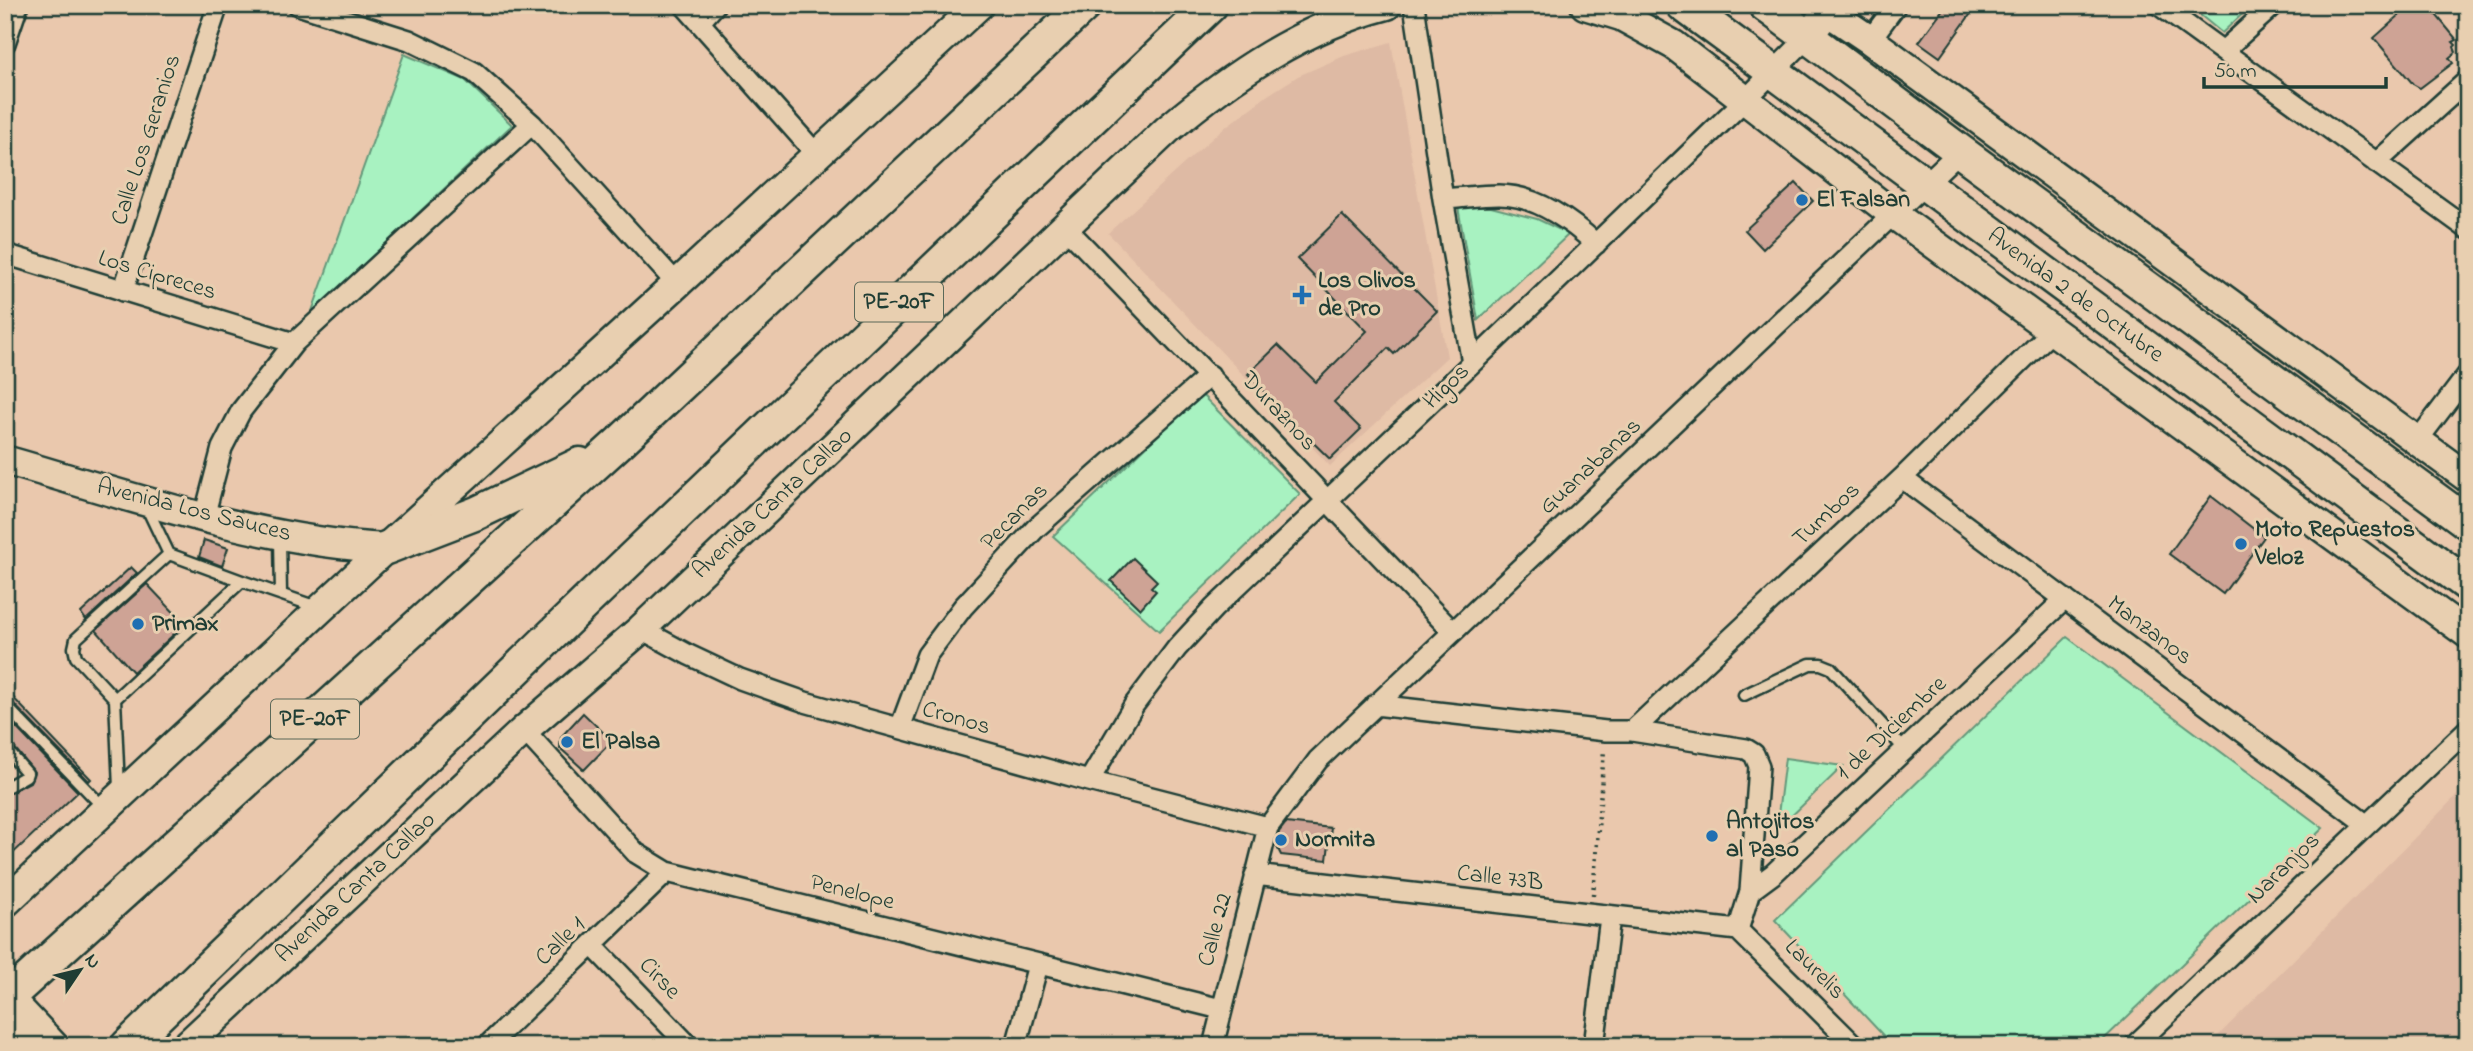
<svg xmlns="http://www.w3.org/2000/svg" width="2473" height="1051" font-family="'Indie Flower',sans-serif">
	<rect width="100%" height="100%" fill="#eac8ad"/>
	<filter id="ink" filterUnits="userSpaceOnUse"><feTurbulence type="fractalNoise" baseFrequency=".0143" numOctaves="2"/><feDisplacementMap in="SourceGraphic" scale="14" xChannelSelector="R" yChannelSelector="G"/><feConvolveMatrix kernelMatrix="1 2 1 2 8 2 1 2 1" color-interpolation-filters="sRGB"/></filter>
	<g filter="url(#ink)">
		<path fill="#debaa4" d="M1391,42L1447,357L1330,466L1108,233L1220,131L1268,95L1298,76L1344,56Z
			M2468,784V1046H2208Z"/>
		<path fill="#a8f2c1" stroke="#64987a" stroke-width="2" d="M2188,5H2252L2222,33Z
			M404,54L465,80L512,125L311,314Z
			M1458,207H1491L1537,219L1569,234L1478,320Z
			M1201,394L1300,494L1159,631L1053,536Z
			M2067,637L2323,828L2097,1046H1893L1775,920Z
			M1785,758L1843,766L1776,831Z"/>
		<path fill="#cea395" stroke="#1f3d34" stroke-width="2" d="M1946,5H1977L1940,57L1919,42Z
			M2411,5H2428L2457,40L2453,42L2456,45L2454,47L2456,52L2449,58L2453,63L2420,88L2413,84L2374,38Z
			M1796,183L1813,201L1763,249L1745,230Z
			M1342,215L1437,311L1394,354L1388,348L1334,402L1361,429L1330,459L1293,423L1248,374L1278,345L1316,382L1367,331L1297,259Z
			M2211,496L2264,537L2223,594L2169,554Z
			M204,540L228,548L222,566L199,557Z
			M1133,558L1157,581L1151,587L1156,591L1140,609L1111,581Z
			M131,567L137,573L86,620L81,613Z
			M147,584L185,624L133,672L96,630Z
			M5,689L91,779L89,781L10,700L5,698Z
			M583,713L612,741L584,770L560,748L561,737Z
			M5,716L78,792L5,861V795L30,782L34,772L11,743L5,741Z
			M1286,823L1331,828L1327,860L1281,855L1276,845L1279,832Z"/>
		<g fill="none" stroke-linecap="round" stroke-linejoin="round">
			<defs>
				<path id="lane" d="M147,508L169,554L242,581
					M280,538L281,594
					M1744,695L1810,664H1821L1831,668L1905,750
					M115,699L76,657L74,648L76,639L169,554
					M5,705L103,807
					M5,748L27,773L26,776L5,788
					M119,788L115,699L242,581L317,607"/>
				<path id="street" d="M298,5L409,40L474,72L532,124L677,284
					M684,5L817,155
					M1414,5L1443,199L1472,363
					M2159,5L2468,229
					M700,22L715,5
					M1870,40L1896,5
					M5,43L18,5
					M2223,51L2274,5
					M2376,163L2468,80
					M1443,199C1461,198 1480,195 1499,195C1535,195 1570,220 1596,244
					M1065,227C1196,361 1323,497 1453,632
					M5,254L294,343
					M123,291L218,5
					M2418,440L2468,374
					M1902,478L2366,824
					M204,517L222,448L241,411L294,343L532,124
					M641,629L689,655L740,679L805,702L1089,781L1268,827
					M1375,705L1606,731H1632L1746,749L1754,754L1759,766L1750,891L1738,930
					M900,728L927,655L963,607L1036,528L1210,375
					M524,730L636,853L667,872L1221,1009
					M1632,731L1902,478L2052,331
					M1089,781L1134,705L1177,648L1214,608L1472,363L1746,99L1808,37
					M1255,875L1738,930
					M1750,891L1773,874L2065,599
					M1738,930L1855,1046
					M593,946L689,1046
					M487,1046L667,872
					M1016,1046L1038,965
					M1213,1046L1268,827L1318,760L1960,151
					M1594,1046L1610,917
					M2134,1046L2468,729"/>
				<path id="secondary" d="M1585,5L1621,16L1674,45L1893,214L2468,634
					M1808,37L1827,11L1870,40L2468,478
					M5,460C126,495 260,542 386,548
					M5,903L386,548L677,284L979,5
					M5,994L54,1046
					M186,1046L524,730L641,629L1167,130C1232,75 1303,27 1387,5"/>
				<path id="primary" d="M1683,5L2468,585
					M1765,5L1960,151L2468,523
					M386,548L477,513L580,464
					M8,997L17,1046
					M5,1000L621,441L1085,5
					M127,1046L588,600L1211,5"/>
			</defs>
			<use href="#lane" stroke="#1f3d34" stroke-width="15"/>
			<use href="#street" stroke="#1f3d34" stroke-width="24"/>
			<use href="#secondary" stroke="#1f3d34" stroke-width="33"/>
			<use href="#primary" stroke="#1f3d34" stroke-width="37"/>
			<path stroke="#1f3d34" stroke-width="4.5" stroke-dasharray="2 5" stroke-linecap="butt" d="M1593,895L1604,750"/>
			<use href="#lane" stroke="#e8cfb0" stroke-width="10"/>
			<use href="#street" stroke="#e8cfb0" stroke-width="19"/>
			<use href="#secondary" stroke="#e8cfb0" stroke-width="28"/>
			<use href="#primary" stroke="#e8cfb0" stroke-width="32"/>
		</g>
	</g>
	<g fill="#1f6fb2" stroke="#e8cfb0" stroke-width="2.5">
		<circle cx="1802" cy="200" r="7"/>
		<path d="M1298.5 284.5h7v7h7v7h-7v7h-7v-7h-7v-7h7z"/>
		<circle cx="2241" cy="544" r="7"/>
		<circle cx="138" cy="624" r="7"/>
		<circle cx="567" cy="742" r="7"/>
		<circle cx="1712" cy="836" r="7"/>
		<circle cx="1281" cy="840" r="7"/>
	</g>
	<g text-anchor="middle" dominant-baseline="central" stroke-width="6" stroke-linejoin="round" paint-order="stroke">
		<g fill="#e8cfb0" stroke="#5b6959" stroke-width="2">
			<rect x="855" y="282.5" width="88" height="39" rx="5"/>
			<rect x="271" y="699.5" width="88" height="39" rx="5"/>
		</g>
		<g font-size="23" font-weight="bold" fill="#1f3d34">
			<text x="899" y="302">PE-20F</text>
			<text x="315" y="719">PE-20F</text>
		</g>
		<g font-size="24" fill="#1f3d34" stroke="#e8cfb0">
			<text transform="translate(147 140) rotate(-72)">Calle Los Geranios</text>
			<text transform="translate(157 276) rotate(17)">Los Cipreces</text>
			<text transform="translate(2075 296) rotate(36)">Avenida 2 de Octubre</text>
			<text transform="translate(1447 387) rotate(-44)">Higos</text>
			<text transform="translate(1278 412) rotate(47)">Duraznos</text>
			<text transform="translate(1591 467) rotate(-43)">Guanabanas</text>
			<text transform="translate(773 504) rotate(-43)">Avenida Canta Callao</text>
			<text transform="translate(194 511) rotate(14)">Avenida Los Sauces</text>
			<text transform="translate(1827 515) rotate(-43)">Tumbos</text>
			<text transform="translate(1015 517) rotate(-45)">Pecanas</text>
			<text transform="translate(2149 631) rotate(37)">Manzanos</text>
			<text transform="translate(956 719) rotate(16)">Cronos</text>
			<text transform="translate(1892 729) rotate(-43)">1 de Diciembre</text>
			<text transform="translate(2284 869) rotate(-44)">Naranjos</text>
			<text transform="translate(1500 879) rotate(7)">Calle 73B</text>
			<text transform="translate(356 888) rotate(-43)">Avenida Canta Callao</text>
			<text transform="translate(852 893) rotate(14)">Penelope</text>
			<text transform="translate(1216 930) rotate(-75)">Calle 22</text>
			<text transform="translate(561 942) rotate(-44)">Calle 1</text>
			<text transform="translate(1814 970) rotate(45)">Laurelis</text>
			<text transform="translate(659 979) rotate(46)">Cirse</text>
		</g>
		<g font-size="24" font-weight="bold" fill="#1f3d34" stroke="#e8cfb0" text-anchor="start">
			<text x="1816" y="200">El Falsan</text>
			<text x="1318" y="281">Los Olivos<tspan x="1318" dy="28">de Pro</tspan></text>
			<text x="2255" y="530">Moto Repuestos<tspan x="2255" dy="28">Veloz</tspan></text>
			<text x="152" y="624">Primax</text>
			<text x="581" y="742">El Palsa</text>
			<text x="1726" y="822">Antojitos<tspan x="1726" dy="28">al Paso</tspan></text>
			<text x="1295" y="840">Normita</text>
		</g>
	</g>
	<rect width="2473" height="1051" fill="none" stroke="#e8cfb0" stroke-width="28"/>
	<rect x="14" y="14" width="2445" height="1023" fill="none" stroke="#1f3d34" stroke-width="2.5" filter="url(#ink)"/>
	<g transform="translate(80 970) rotate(55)" stroke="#e8cfb0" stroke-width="5" paint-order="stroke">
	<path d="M0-5L12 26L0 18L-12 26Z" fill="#1f3d34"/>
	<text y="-10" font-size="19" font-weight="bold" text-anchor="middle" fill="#1f3d34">N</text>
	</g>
	<path d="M2204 77v10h182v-10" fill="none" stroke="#1f3d34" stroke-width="3.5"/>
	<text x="2214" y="77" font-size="21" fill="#1f3d34" stroke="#e8cfb0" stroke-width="5" paint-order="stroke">50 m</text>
</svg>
